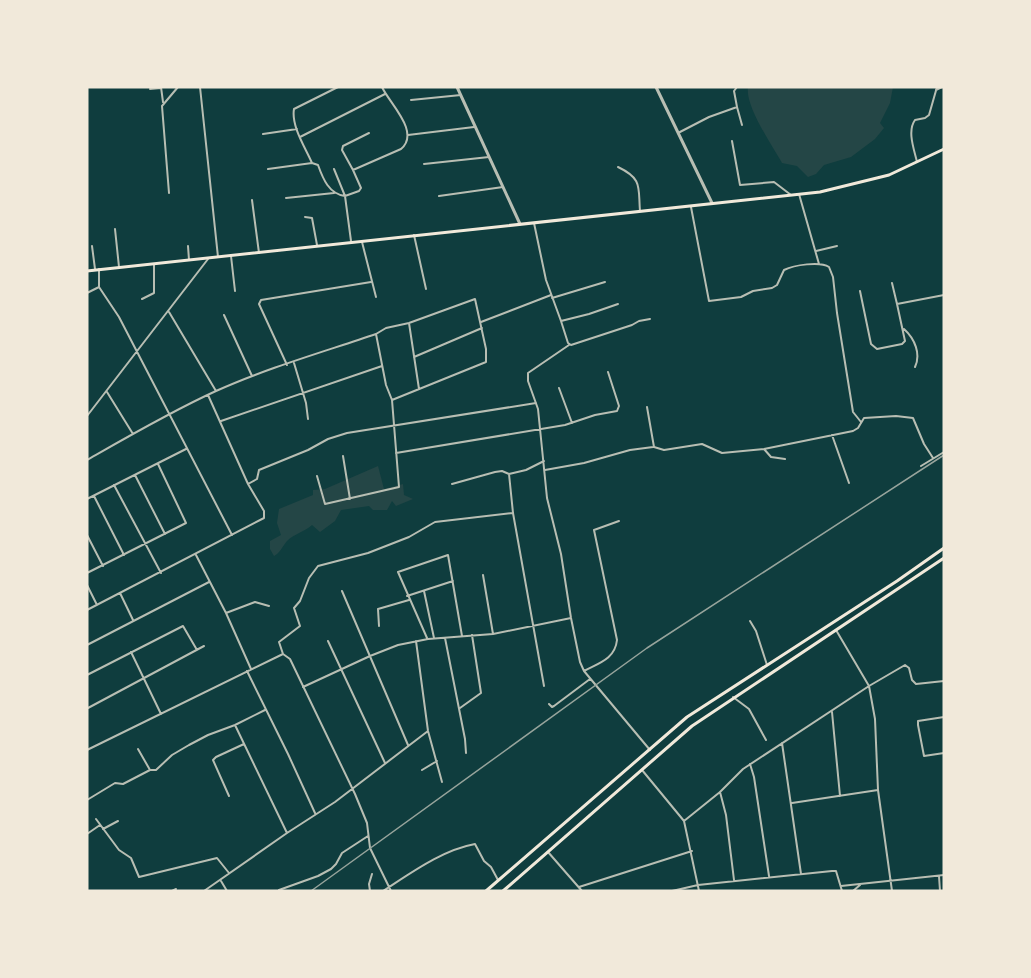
<svg xmlns="http://www.w3.org/2000/svg" width="1031" height="978" font-family="'Alegreya Sans',sans-serif">
	<rect width="100%" height="100%" fill="#0f3d3e"/>
	<path fill="#244646" d="M748,87H893L890,103L880,123L884,128L875,139L851,157L824,165L816,174L808,177L797,166L782,163C772,145 745,106 748,87Z
		M378,466L384,489L403,484L404,495L413,499L396,506L392,501L387,510H373L369,506L341,510L335,521L320,532L312,525C304,532 294,534 287,541C282,547 280,553 274,556L270,549V541L281,535L277,523L279,509L313,495V490L325,489Z"/>
	<g fill="none" stroke-linecap="round" stroke-linejoin="round">
		<path stroke="#b8beb3" stroke-width="2" d="M161,87L163,102
			M200,87L218,257
			M338,87L294,109C291,126 305,147 312,163L318,165C323,179 329,194 345,196L351,241
			M150,89L161,88
			M936,90L942,87
			M411,100L461,95
			M737,107L734,91L737,87
			M678,133L709,117L737,107L742,125
			M263,134L297,129
			M408,135L474,127
			M300,137L385,94
			M732,141L740,185L774,182L791,195
			M917,162C914,149 907,131 915,120L925,118L929,115L937,87
			M424,164L489,157
			M618,167C643,179 638,187 640,211
			M268,169L312,163
			M334,169L345,196L359,191L361,188L353,170L401,149C421,132 389,103 382,87
			M353,170L342,150L343,146L369,133
			M169,193L162,106L178,87
			M799,194L819,264
			M439,196L503,187
			M286,198L334,193
			M252,200L259,253
			M691,207L709,301L741,297L753,291L772,288L777,285L784,270C794,265 820,261 829,267L833,277L837,313L853,412L861,422
			M305,217L312,218L317,245
			M534,223L546,280L561,321L589,314L618,304
			M115,229L119,267
			M414,235L426,289
			M362,242L376,297
			M92,246L95,269
			M188,246L189,260
			M816,251L837,246
			M231,256L235,291
			M892,283L897,304
			M99,287L119,317L232,535
			M860,291L871,344L877,349L902,344L905,341L897,304L944,295
			M87,293L99,287V269
			M552,298L605,282
			M142,299L154,293V264
			M169,312L216,391
			M224,315L252,376
			M561,321L568,343L571,345L632,325L639,321L650,319
			M481,322L551,295
			M409,323L419,389
			M904,329C915,339 921,354 915,367
			M569,345L528,373V381L538,409L547,498L561,554L571,618L580,662L584,671L650,750
			M414,357L482,328
			M294,363L306,403L308,419
			M287,365L259,304L261,300L371,282
			M559,388L572,423
			M107,392L133,434
			M647,407L654,447L664,450L702,444L722,453L764,449L853,431L858,428L864,418L896,416L913,418L924,444L933,458
			M87,416L208,259
			M221,421L382,366
			M832,435L849,483
			M764,449L771,457L785,459
			M396,453L565,425L595,415L617,411L619,406L608,372
			M343,456L350,499
			M87,460C129,436 172,411 216,391C267,368 323,352 376,334
			M921,466L944,452
			M545,470L584,463L630,450L653,447
			M135,475L165,534
			M317,476L325,504L399,487L392,400L386,385L376,334L386,328L409,323L475,299L486,349V362L392,400
			M248,484L257,479L259,470L308,450L328,439L347,433L536,403
			M452,484L495,472L502,471L509,474
			M114,485L161,573
			M94,496L124,555
			M87,499L186,449
			M87,535L103,566
			M196,555L226,613L251,669
			M87,573L186,523L158,464
			M483,575L493,634
			M87,585L97,605
			M342,591L408,745
			M424,591L434,638
			M120,593L133,620
			M407,596L453,581
			M87,610L264,518V511L248,484L208,395
			M226,613L255,602L269,606
			M750,621L756,631L767,665
			M379,626L378,609L409,600
			M836,630L869,686L905,665L909,668L912,680L916,684L944,681
			M427,638L398,572L448,555L462,636
			M445,638L465,739L466,753
			M328,641L385,763
			M416,641L428,731L442,782
			M87,645L209,582
			M131,652L161,714
			M247,671L288,754L315,813
			M584,671C599,663 615,659 617,640L594,530L619,521
			M87,675L183,626L197,650
			M544,686L513,513L509,474L526,470L544,461
			M303,687L370,656L398,645L428,639L493,634L571,618
			M733,697L749,709L766,740
			M549,704L552,707L554,706L590,679
			M88,708L204,646
			M460,708L481,693L472,635
			M832,712L840,796
			M944,717L918,721V725L924,756L944,753
			M235,725L287,833
			M782,743L801,874
			M138,749L150,770
			M87,750L283,654
			M750,764L754,777L769,876
			M422,770L437,761
			M642,770L684,821L699,891
			M720,792L726,815L734,880
			M229,796L213,760L216,757L244,744
			M87,800L115,783L123,784L150,770H156L172,755L189,745L208,735L235,725L265,710
			M792,803L878,790
			M96,819L119,850L131,858L139,877L217,858L229,873
			M684,821L720,792L743,769L869,686L875,719L878,790L892,891
			M103,829L118,821
			M87,834L100,825
			M548,852L582,891
			M939,876L940,891
			M221,881L227,891
			M841,886L944,875
			M579,887L692,851
			M279,890L318,876L331,869L336,864L342,853L368,836
			M172,891L176,889
			M204,891L287,833L335,802L428,731
			M370,891L369,884L372,874
			M383,891C411,873 442,850 475,844L484,861L491,867L498,880
			M391,891L370,848L367,823L355,794L290,659L283,654L279,642L300,626L294,608L300,601L309,578L318,566L368,553L409,537L435,522L513,513
			M672,891L698,885L832,871H836L842,891
			M853,891L860,885"/>
		<path stroke="#b8beb3" stroke-width="3" d="M457,87L520,224
			M656,87L712,203"/>
		<path stroke="#f1e9da" stroke-width="3" d="M87,271L820,192L889,175L944,149"/>
		<path stroke="#f1e9da" stroke-width="3" d="M486,891L687,717L897,581L944,548
			M503,891L692,726L944,558"/>
		<path stroke="#97a49c" stroke-width="1.5" d="M311,891L647,648L944,455"/>
	</g>
	<rect width="1031" height="978" fill="none" stroke="#f1e9da" stroke-width="177"/>
</svg>
